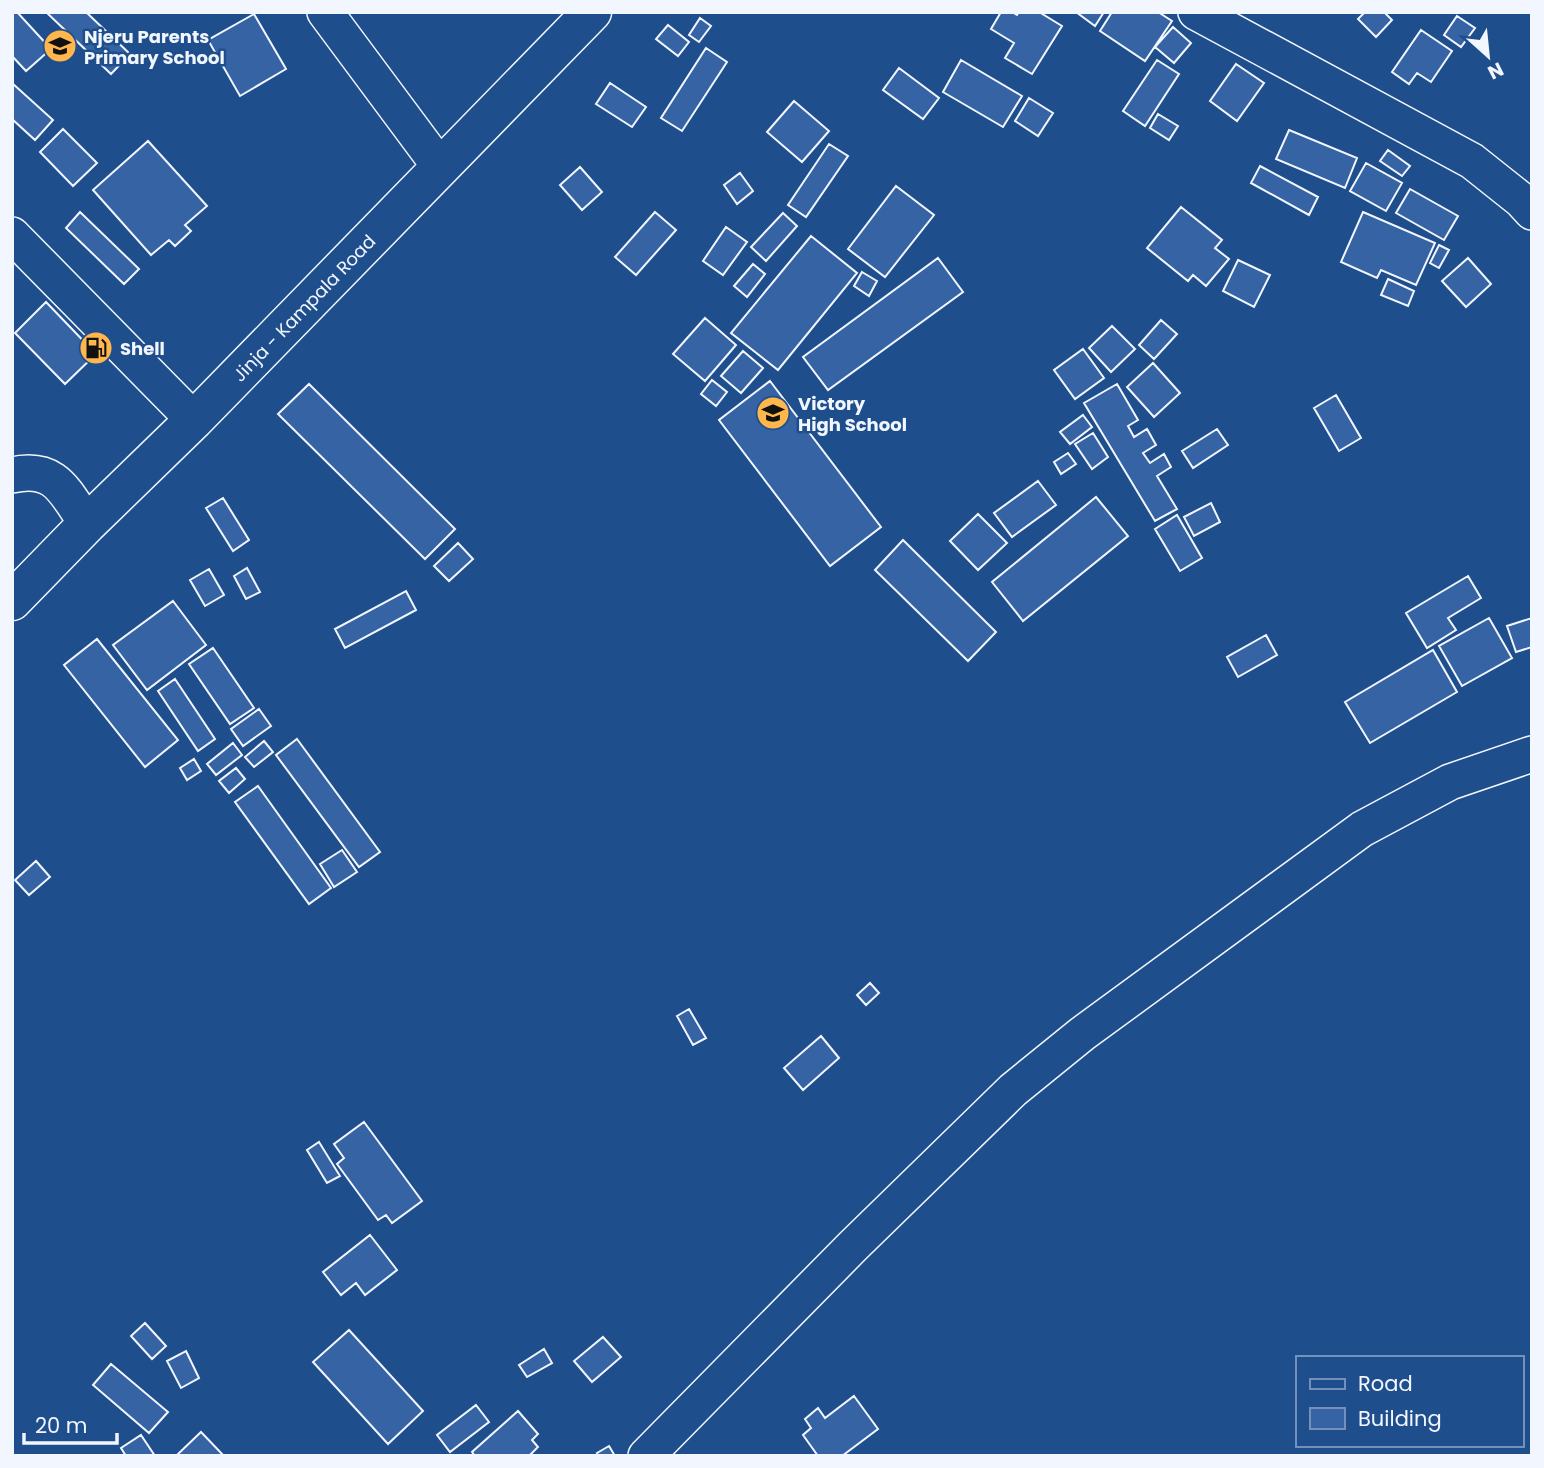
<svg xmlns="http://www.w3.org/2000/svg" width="1544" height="1468" font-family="Poppins,sans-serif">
	<rect width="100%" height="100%" fill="#1f4e8c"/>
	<path fill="#3563a3" stroke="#f2f6ff" stroke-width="2" d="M12,12H17L51,49L26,71L12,56Z
		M46,12H86L130,54L111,74Z
		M1001,12H1012L1017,15L1019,12H1039L1062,26L1032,74L1005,58L1014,43L991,29Z
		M1076,12H1104L1095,26Z
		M1112,12H1158L1172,21L1145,61L1100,31Z
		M1365,12H1384L1392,20L1376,37L1358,19Z
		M254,14L286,69L240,96L208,40Z
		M1457,16L1475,28L1461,47L1444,35Z
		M700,18L711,26L699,42L689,35Z
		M668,25L689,42L678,56L656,39Z
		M1173,27L1191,43L1174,63L1155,47Z
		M1421,30L1452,51L1431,82L1417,73L1409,84L1392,72Z
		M706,48L727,62L682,131L661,118Z
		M961,60L1022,96L1003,127L943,92Z
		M1157,60L1179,74L1145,126L1123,111Z
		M1236,64L1264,83L1237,121L1210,101Z
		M899,68L939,98L923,119L883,90Z
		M12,83L53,120L35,140L12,119Z
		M610,83L646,107L632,127L596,104Z
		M1029,98L1053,113L1038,136L1015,121Z
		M794,101L829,131L802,162L767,132Z
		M1158,114L1178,126L1169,140L1150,128Z
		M63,129L97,163L73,186L40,152Z
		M1289,130L1357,158L1345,188L1276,159Z
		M148,141L207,206L185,225L191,231L175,246L169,240L151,255L93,190Z
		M829,144L848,156L806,217L788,205Z
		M1388,150L1410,166L1402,176L1380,161Z
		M1366,163L1402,183L1386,211L1350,191Z
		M1260,166L1318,197L1309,215L1251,183Z
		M580,167L602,192L582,210L560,185Z
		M740,173L753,191L737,204L724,185Z
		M896,186L934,215L885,277L848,249Z
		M1410,189L1458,216L1444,240L1396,213Z
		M1181,207L1222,240L1215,248L1229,259L1206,286L1193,275L1188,281L1147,248Z
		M80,212L139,269L124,284L66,228Z
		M655,212L676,230L636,275L615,257Z
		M1363,212L1435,243L1416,285L1381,270L1377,278L1341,262Z
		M783,213L797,226L766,261L751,247Z
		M726,227L747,242L723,275L703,261Z
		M811,236L857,273L778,370L731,333Z
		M1439,245L1449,250L1439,268L1430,263Z
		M938,258L963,292L828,390L803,357Z
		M1468,258L1491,284L1466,307L1442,281Z
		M1238,260L1270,275L1254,307L1223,291Z
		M753,264L765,274L747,297L734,286Z
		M862,272L877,281L869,296L854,286Z
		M1388,279L1414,291L1408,306L1381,295Z
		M46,302L96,354L65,384L15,333Z
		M705,318L736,345L705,381L673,354Z
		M1161,320L1177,334L1154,359L1139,345Z
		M1112,326L1135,349L1111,372L1089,348Z
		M1083,349L1104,378L1075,399L1054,370Z
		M743,351L763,368L741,393L721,376Z
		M1153,363L1180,393L1154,417L1127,387Z
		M712,380L727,392L716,406L701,394Z
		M770,381L881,527L830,566L719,420Z
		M309,384L455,529L425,559L278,414Z
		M1117,384L1138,420L1128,426L1134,437L1147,429L1156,445L1143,453L1150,463L1164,454L1171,467L1157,476L1177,509L1155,521L1084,403Z
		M1336,395L1361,438L1339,451L1314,408Z
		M1083,415L1092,427L1070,444L1060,432Z
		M1217,429L1228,445L1193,468L1182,451Z
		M1093,433L1108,457L1092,469L1075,444Z
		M1068,453L1076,464L1061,474L1054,462Z
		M1038,481L1056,505L1012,537L994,513Z
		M1096,497L1128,536L1023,621L992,582Z
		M223,498L249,540L233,551L206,508Z
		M1211,503L1220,522L1194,536L1184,517Z
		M978,514L1007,543L978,570L950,541Z
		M1177,515L1202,558L1180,571L1155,529Z
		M903,540L996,632L968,661L875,570Z
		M458,543L473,559L449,581L434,566Z
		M247,568L260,592L246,599L234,576Z
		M209,569L224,595L205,606L190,580Z
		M1468,576L1481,598L1448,618L1456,630L1427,648L1406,613Z
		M406,591L416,610L345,648L335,629Z
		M173,601L206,645L147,690L113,645Z
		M1489,618L1512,658L1462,686L1439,646Z
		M1532,618V647L1516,652L1507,626Z
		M1266,635L1277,655L1238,677L1227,657Z
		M97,639L178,740L145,767L64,665Z
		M213,648L254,708L230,724L189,664Z
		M1433,650L1457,692L1370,743L1345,702Z
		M175,679L215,739L198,751L158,691Z
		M259,709L271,726L243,746L231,729Z
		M297,739L380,852L359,867L276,755Z
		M264,741L273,752L254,767L245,757Z
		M233,743L242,755L216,775L207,764Z
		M194,759L201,771L187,780L180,768Z
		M236,768L245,779L229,793L219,781Z
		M258,786L331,888L309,904L235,802Z
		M342,850L357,872L334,887L320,864Z
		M36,861L50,877L29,895L15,880Z
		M870,983L879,993L866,1005L857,995Z
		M689,1009L706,1038L693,1045L677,1016Z
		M821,1036L839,1058L803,1090L784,1068Z
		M364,1122L422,1201L392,1223L386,1215L378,1220L337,1164L344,1158L334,1144Z
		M319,1142L340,1176L327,1183L307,1150Z
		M370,1235L397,1270L365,1295L356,1283L341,1295L323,1272Z
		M145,1323L166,1346L152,1359L131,1336Z
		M349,1330L423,1411L388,1444L313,1362Z
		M603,1337L621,1357L592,1382L574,1361Z
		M544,1349L552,1363L527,1377L519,1365Z
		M186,1351L199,1378L181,1388L167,1361Z
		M111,1364L168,1412L149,1433L93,1385Z
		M854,1396L878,1429L842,1456H818L803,1435L811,1428L805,1419L818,1408L825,1418Z
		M476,1405L489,1422L450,1452L437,1435Z
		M518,1411L538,1434L532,1440L538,1447L529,1456H475L472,1452Z
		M201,1432L224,1456H180L178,1454Z
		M141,1435L155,1456H126L121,1448Z
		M609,1446L615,1456H599L597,1453Z"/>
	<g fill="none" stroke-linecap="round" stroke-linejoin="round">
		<defs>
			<path id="minor" d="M325,12L441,168
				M1196,12L1472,161L1521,200L1532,212
				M12,235L194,420
				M12,475C56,465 65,492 87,524
				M646,1456L853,1246L1013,1090L1082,1034L1362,829L1450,782L1532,754"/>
			<path id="highway" d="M12,601L87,524L194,420L592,12"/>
		</defs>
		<use href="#minor" stroke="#f2f6ff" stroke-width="38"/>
		<use href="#highway" stroke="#f2f6ff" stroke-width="41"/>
		<use href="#minor" stroke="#1f4e8c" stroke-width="35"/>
		<use href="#highway" stroke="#1f4e8c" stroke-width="38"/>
	</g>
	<defs>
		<symbol id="school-disc" viewBox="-11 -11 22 22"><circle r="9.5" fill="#ffb74d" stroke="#1f4e8c"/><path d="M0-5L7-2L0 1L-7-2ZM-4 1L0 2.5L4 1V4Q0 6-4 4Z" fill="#111"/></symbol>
		<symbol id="fuel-disc" viewBox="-11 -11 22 22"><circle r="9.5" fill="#ffb74d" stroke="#1f4e8c"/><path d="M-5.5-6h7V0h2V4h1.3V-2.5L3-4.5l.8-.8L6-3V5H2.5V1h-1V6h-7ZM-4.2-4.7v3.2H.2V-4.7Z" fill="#111"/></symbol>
	</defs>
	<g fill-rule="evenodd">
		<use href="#school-disc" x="41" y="27" width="38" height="38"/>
		<use href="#fuel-disc" x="77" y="329" width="38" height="38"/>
		<use href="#school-disc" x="754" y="394" width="38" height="38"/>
	</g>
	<g text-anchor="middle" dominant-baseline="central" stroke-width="5" stroke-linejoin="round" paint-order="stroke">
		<g font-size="18" font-weight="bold" fill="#f2f6ff" stroke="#1f4e8c" text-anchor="start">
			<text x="84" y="36">Njeru Parents<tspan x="84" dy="21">Primary School</tspan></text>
			<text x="120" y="348">Shell</text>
			<text x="798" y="403">Victory<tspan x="798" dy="21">High School</tspan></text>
		</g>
		<g font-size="18" fill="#f2f6ff" stroke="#1f4e8c">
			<text transform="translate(304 308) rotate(-46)">Jinja - Kampala Road</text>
		</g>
	</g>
	<rect width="1544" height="1468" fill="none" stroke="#f2f6ff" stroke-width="28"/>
	<rect x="1296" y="1356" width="228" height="91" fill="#1f4e8c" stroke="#7391ba" stroke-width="2"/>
	<rect x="1310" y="1379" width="35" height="10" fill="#1f4e8c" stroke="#7391ba" stroke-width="2"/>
	<text x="1358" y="1391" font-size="21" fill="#f2f6ff">Road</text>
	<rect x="1310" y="1408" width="35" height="21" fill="#3563a3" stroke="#7391ba" stroke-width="2"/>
	<text x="1358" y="1426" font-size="21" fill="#f2f6ff">Building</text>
	<g transform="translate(1488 56) rotate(153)" stroke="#1f4e8c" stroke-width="5" paint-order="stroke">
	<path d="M0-5L12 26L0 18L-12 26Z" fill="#f2f6ff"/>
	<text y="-10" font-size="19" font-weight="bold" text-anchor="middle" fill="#f2f6ff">N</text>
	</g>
	<path d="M24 1433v10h93v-10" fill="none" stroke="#f2f6ff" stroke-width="3.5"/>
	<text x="35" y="1433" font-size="21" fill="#f2f6ff" stroke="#1f4e8c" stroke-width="5" paint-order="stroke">20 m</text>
</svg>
